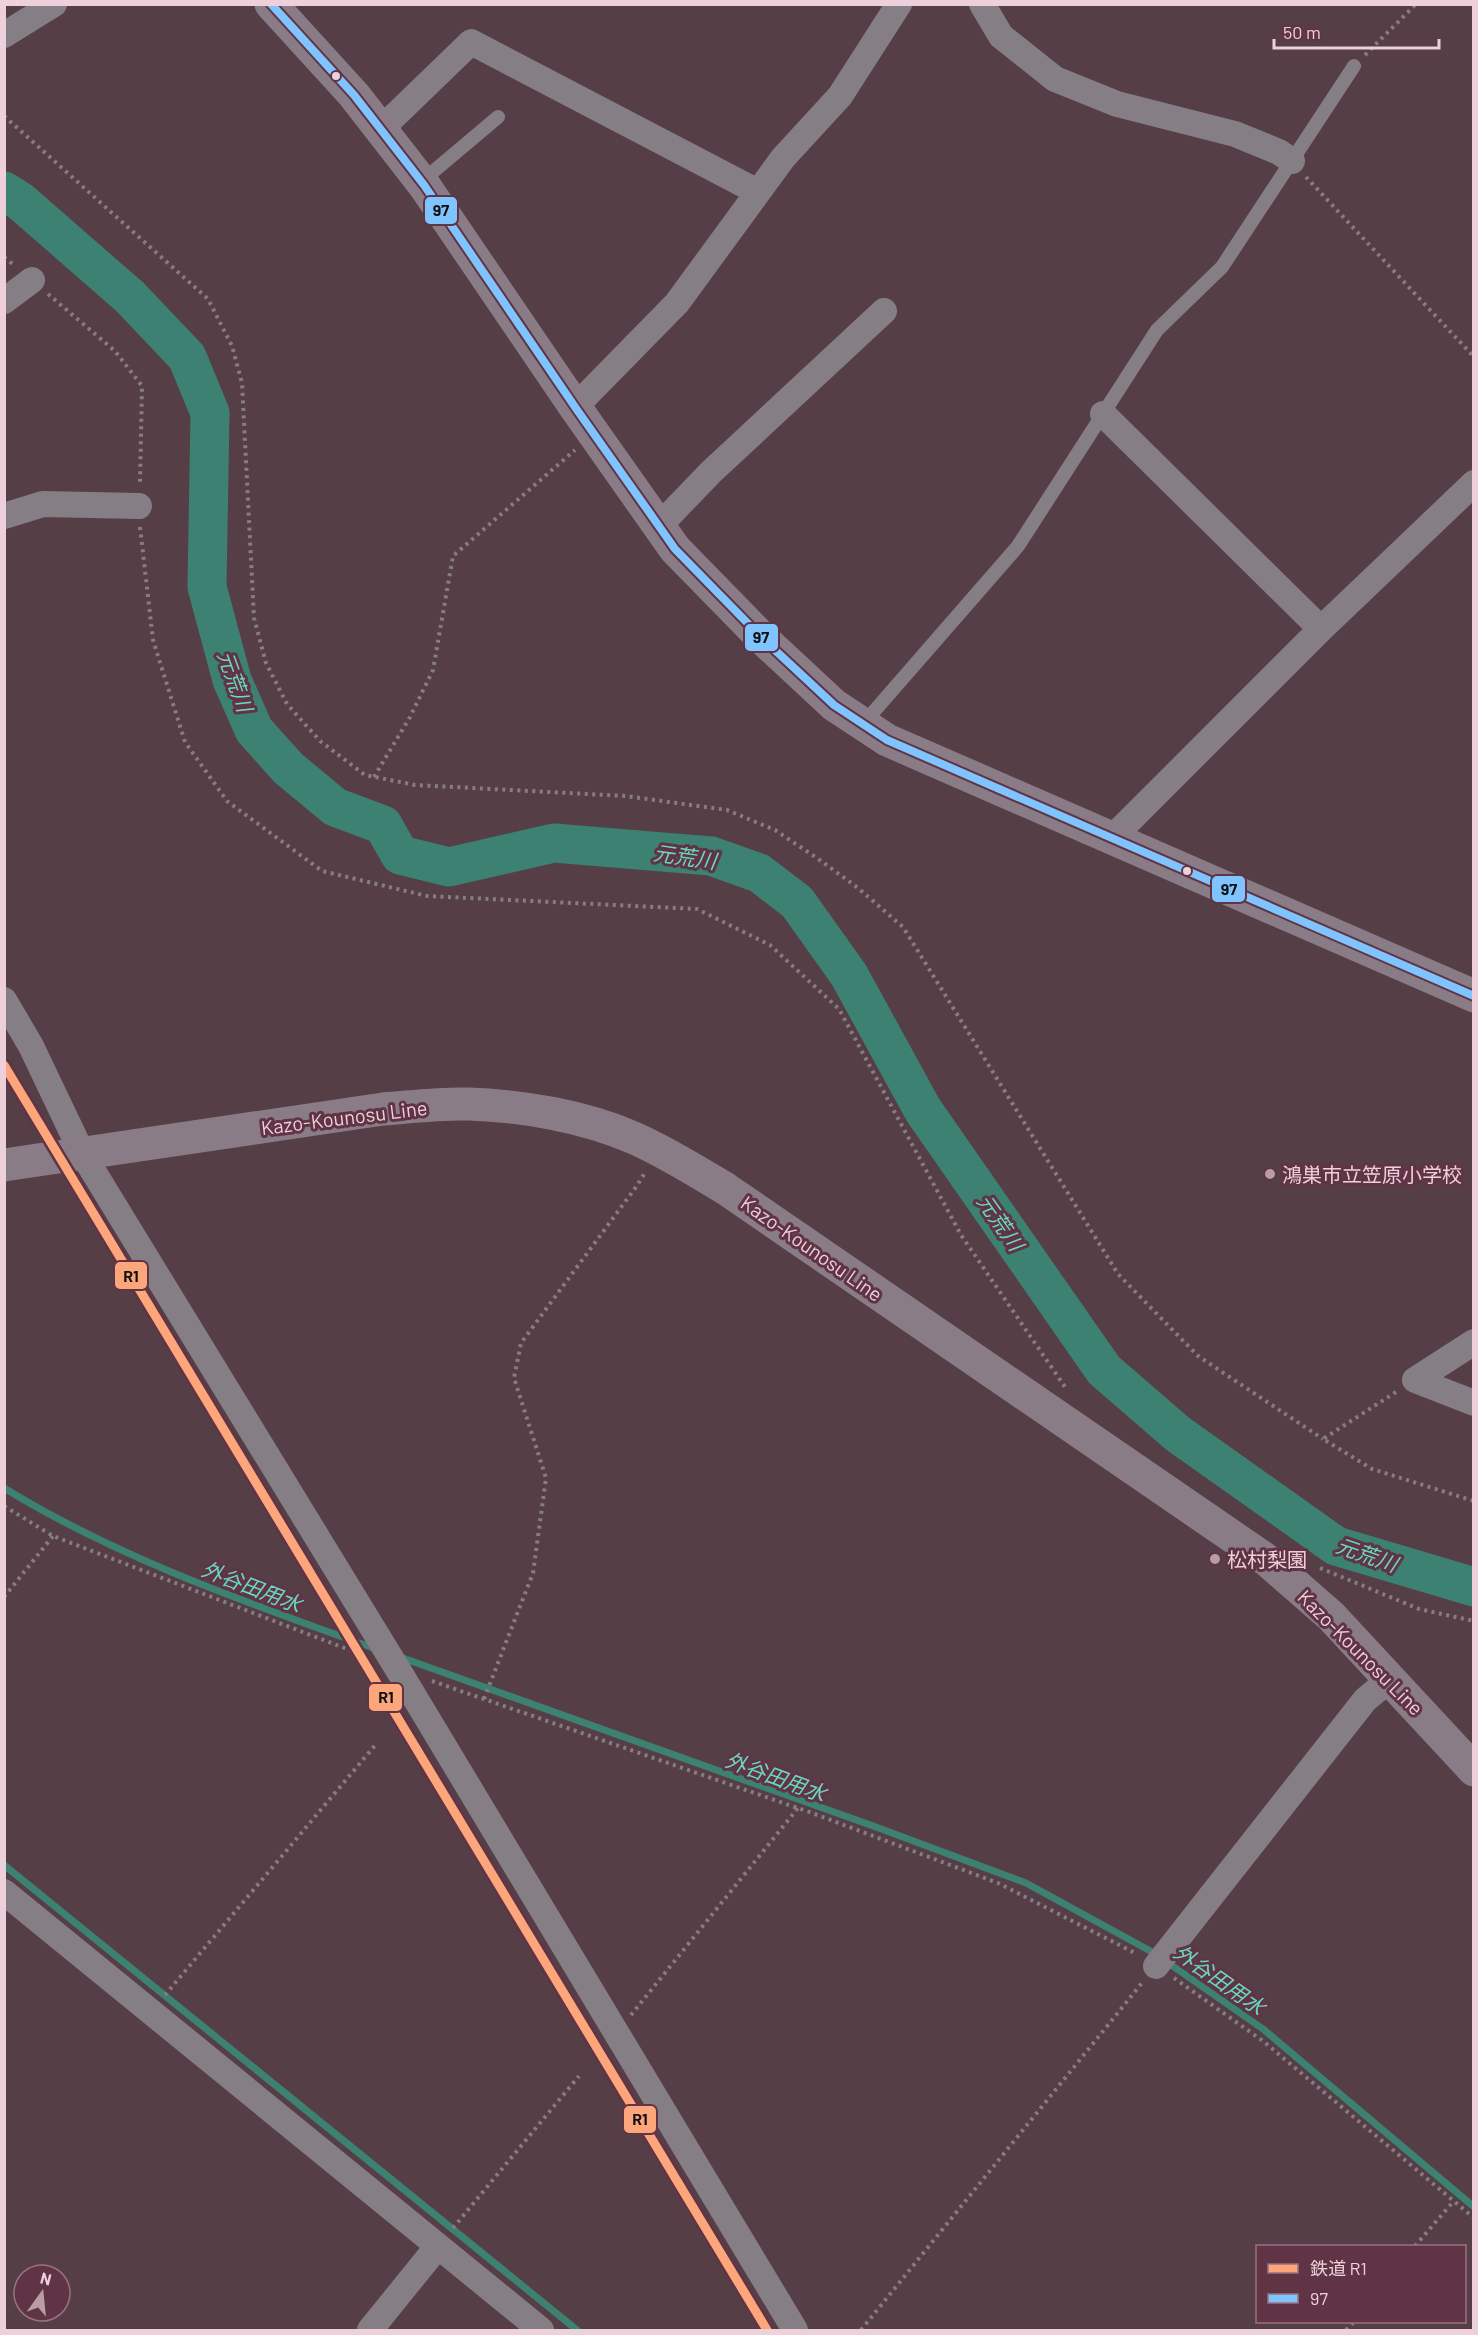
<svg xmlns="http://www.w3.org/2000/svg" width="1478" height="2335" font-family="Barlow,'Noto Sans JP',sans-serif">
	<rect width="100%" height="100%" fill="#563e47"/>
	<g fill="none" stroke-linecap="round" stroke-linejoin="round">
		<path stroke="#3d8173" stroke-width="7" d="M4,1488C120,1559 248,1603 376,1649
			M400,1657L876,1827L1026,1883L1154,1953L1263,2029L1474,2207
			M4,1865L577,2330"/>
		<path stroke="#3d8173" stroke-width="39" d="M4,191L20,201L130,297L187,357L210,413L207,587L232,680L254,730L288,768L335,807L383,825L400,855L449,867L554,843L711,856L759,873L797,902L849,975L923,1110L1104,1370L1178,1434L1336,1546L1474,1587"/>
		<path stroke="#867d83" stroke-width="4" stroke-dasharray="3 4.5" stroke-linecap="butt" d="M1365,55L1416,4
			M4,116L208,299L232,346L242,383L254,618L266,663L287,704L320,741L365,775L415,785L626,796L727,810L775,830L817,858L858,888L903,927L1118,1274L1198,1356L1323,1439
			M1306,177L1474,357
			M4,257L15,266
			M48,294L115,351L142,386L140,484
			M140,527L153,640L185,742L227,801L322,871L427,896L697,909L770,945L839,1009L961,1235L1065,1387
			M374,777L410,717L433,670L453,556L575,450
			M1396,1392L1323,1439L1372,1469L1474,1501
			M4,1506L53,1536L360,1654
			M1320,1568L1419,1609L1474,1621
			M4,1597L53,1536
			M432,1681L812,1813L998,1883L1137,1954
			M484,1699L533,1573L546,1478L514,1378L521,1343L636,1187L646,1171
			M1174,1978L1263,2041L1474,2218
			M165,1995L377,1743
			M631,2015L798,1808
			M453,2228L579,2076
			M1415,2246L1453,2202
			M861,2330L1142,1983
			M1346,2330L1354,2322"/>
		<path stroke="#867e85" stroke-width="14" d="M422,181L498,117
			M863,724L1018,546L1157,330L1222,267L1354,66"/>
		<path stroke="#867e85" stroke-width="26" d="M982,4L1001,36L1055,79L1117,104L1235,134L1279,152L1292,161
			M4,35L54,4
			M381,129L471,42L758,192
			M4,301L32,280
			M575,407L677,303L783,158L840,96L899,4
			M1103,414L1321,629
			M4,516L43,504L139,506
			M659,526L711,472L884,311
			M1111,839L1321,629L1474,483
			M4,1000L31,1046L82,1153L397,1668L795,2330
			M1474,1342L1415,1380L1474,1403
			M4,1892L541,2330
			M1156,1966L1365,1700L1390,1679
			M370,2330L438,2246"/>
		<path stroke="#897c86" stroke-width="33" d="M271,4L354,95L424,185L575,407L675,549L763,639L834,705L887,740L1474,996
			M4,1165L383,1109C411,1107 440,1103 469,1104C523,1106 584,1116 634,1138C666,1152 696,1171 726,1189L1268,1561L1331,1616L1474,1770"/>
		<defs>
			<path id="bus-1" d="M271,4L354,95L424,185L575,407L675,549L763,639L834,705L887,740L1474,996"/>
		</defs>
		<use href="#bus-1" stroke="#603445" stroke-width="12"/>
		<use href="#bus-1" stroke="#80c4ff" stroke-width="8"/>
		<defs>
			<path id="rail-1" d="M4,1065L767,2330"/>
		</defs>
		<use href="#rail-1" stroke="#603445" stroke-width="14"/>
		<use href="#rail-1" stroke="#fea67b" stroke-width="9"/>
	</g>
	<g fill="#edd0d9" stroke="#603445" stroke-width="2">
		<circle cx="336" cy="76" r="5"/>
		<circle cx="1187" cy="871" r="5"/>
	</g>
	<g fill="#b89da6" stroke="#603445" stroke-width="2">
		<circle cx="1270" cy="1174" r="6"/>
		<circle cx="1215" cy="1559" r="6"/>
	</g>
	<g text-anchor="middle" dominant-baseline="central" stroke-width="6" stroke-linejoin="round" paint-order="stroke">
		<g font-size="20" fill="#edd0d9" stroke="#603445">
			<text transform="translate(344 1117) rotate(-7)">Kazo-Kounosu Line</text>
			<text transform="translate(812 1248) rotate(35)">Kazo-Kounosu Line</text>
			<text transform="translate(1361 1652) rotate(45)">Kazo-Kounosu Line</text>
		</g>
		<g font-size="20" fill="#edd0d9" stroke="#603445" text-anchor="start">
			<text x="1282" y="1174">鴻巣市立笠原小学校</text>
			<text x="1227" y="1559">松村梨園</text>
		</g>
		<g font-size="21" font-style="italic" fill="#67d9c0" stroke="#603445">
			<text transform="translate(236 681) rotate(70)">元荒川</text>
			<text transform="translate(685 856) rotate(8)">元荒川</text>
			<text transform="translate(1001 1222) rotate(55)">元荒川</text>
			<text transform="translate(1367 1554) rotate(19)">元荒川</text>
			<text transform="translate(252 1586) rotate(21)">外谷田用水</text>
			<text transform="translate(776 1776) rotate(20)">外谷田用水</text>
			<text transform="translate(1220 1979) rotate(35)">外谷田用水</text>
		</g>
	</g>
	<g stroke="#603445" stroke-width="2">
		<rect x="424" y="196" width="34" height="29" rx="6" fill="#80c4ff"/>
		<rect x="744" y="623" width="35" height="29" rx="6" fill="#80c4ff"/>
		<rect x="1211" y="875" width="35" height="28" rx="6" fill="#80c4ff"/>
		<rect x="114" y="1261" width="34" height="29" rx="6" fill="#fea67b"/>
		<rect x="368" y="1683" width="35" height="29" rx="6" fill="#fea67b"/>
		<rect x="623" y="2105" width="34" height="29" rx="6" fill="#fea67b"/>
	</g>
	<g font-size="16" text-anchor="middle" font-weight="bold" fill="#111">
		<text x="441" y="216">97</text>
		<text x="761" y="643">97</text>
		<text x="1229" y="895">97</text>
		<text x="131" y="1282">R1</text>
		<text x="386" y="1703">R1</text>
		<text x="640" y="2125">R1</text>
	</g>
	<rect width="1478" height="2335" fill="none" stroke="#edd0d9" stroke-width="12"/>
	<rect x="1256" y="2245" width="210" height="78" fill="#603445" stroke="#987280" stroke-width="1.5"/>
	<rect x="1268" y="2264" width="30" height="9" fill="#fea67b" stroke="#987280" stroke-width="1.5"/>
	<text x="1310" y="2275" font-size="18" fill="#edd0d9">鉄道 R1</text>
	<rect x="1268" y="2294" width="30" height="9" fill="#80c4ff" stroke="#987280" stroke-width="1.5"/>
	<text x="1310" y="2305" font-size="18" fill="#edd0d9">97</text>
	<g transform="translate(42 2293) rotate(15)"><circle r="28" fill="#603445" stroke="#987280" stroke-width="1.5"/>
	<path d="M0-4.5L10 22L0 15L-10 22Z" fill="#b89da6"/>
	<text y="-9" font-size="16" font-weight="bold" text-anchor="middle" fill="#edd0d9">N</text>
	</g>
	<path d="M1274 39v9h165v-9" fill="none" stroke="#edd0d9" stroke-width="3"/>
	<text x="1283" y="39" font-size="18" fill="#edd0d9" stroke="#603445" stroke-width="4.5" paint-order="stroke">50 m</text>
</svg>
